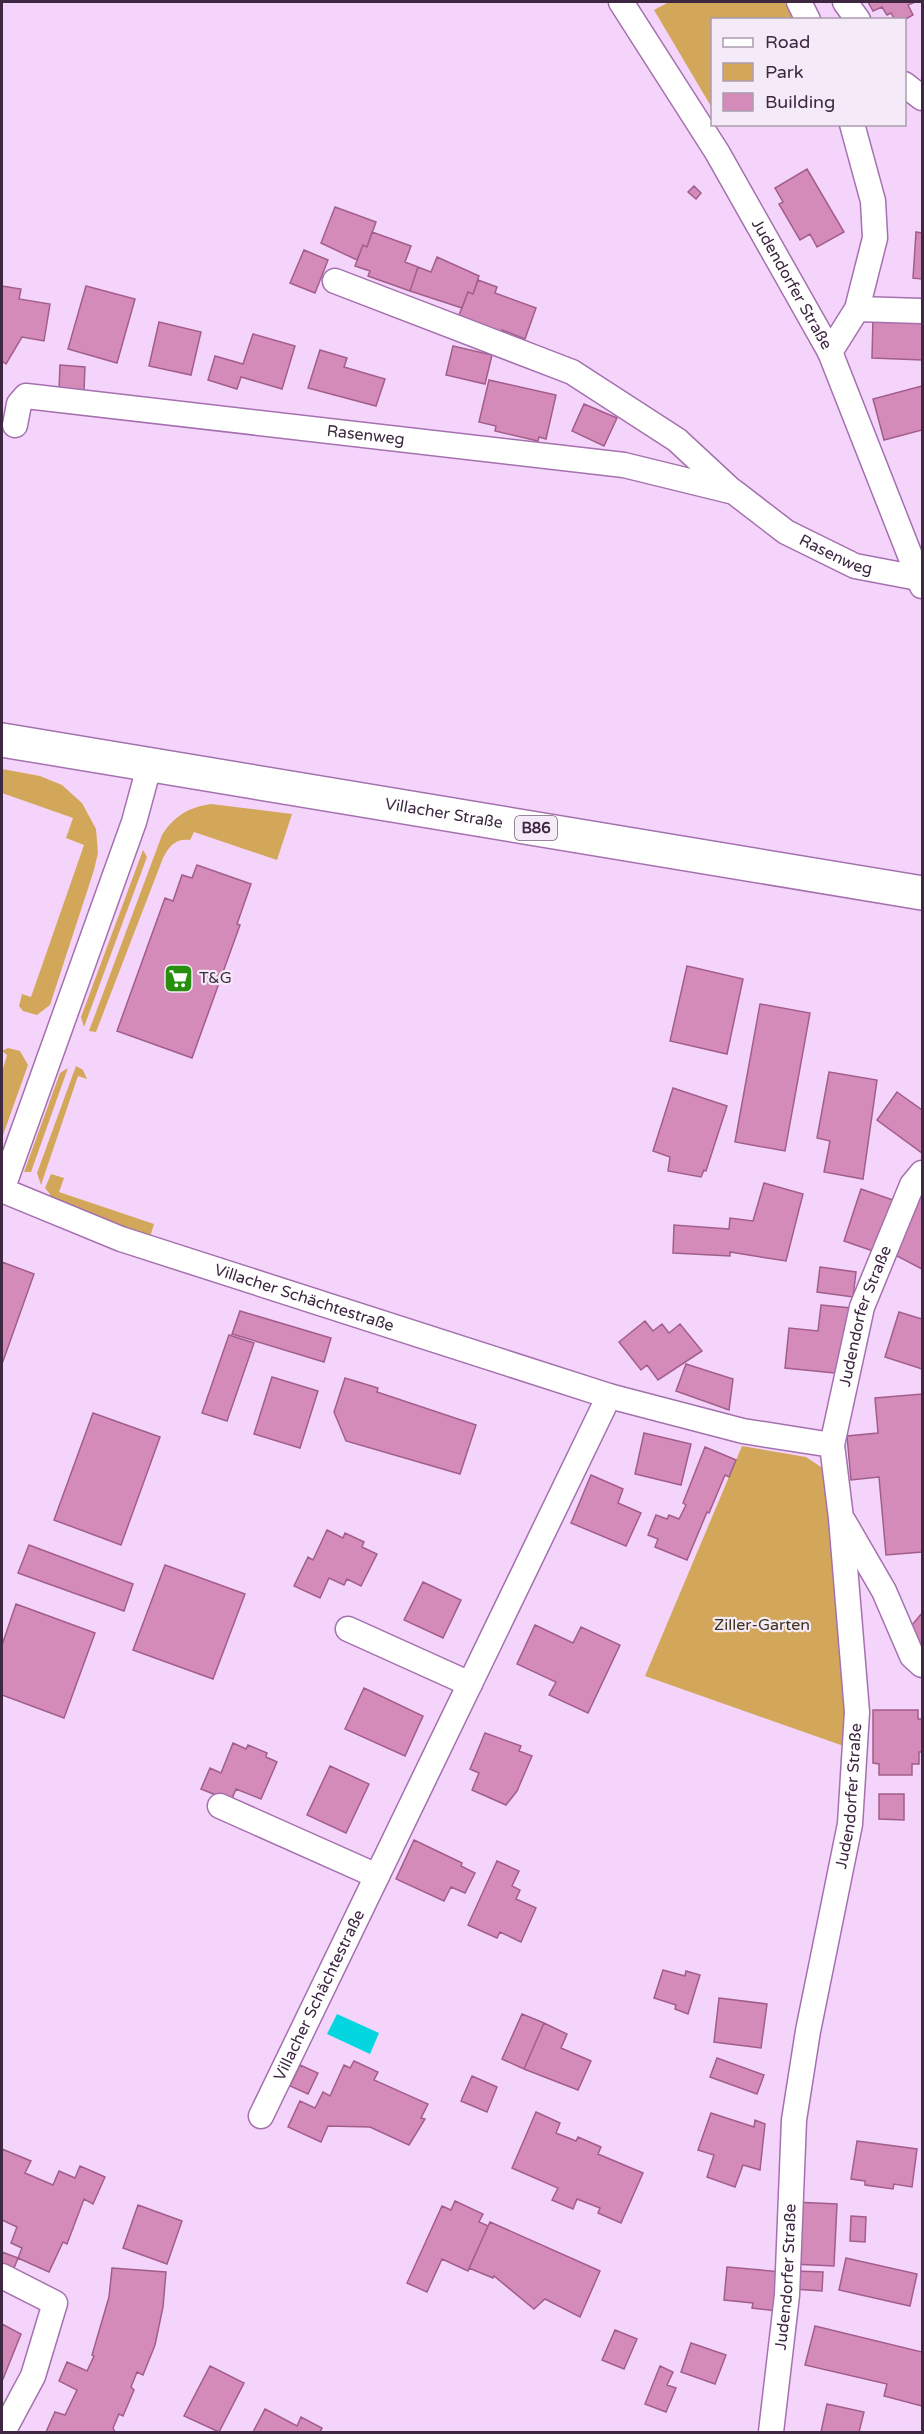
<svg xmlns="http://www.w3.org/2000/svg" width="924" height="2434" font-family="'Varela Round',sans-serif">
	<rect width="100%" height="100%" fill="#f5d4fb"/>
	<path fill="#d3a759" d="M669,2H785L793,19L712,20V108L654,10Z
		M2,769L40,776L62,785L82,803L96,829L98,853L94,870L50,1005L37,1015L23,1011L19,1006L22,994L31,997L84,845L66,838L73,818L2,793Z
		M211,804L292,814L277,860L194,832L190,840C176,838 169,846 163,858L96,1032L89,1031L162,835C174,816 189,807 211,804Z
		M143,850L147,857L84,1027L81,1017Z
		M8,1048L20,1051L28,1065L2,1138V1072L7,1055L2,1051Z
		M76,1066L83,1070L87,1079L78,1076L41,1185L37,1173Z
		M68,1068L31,1172H24L60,1073Z
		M51,1174L64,1178L59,1192L154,1224L149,1240L49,1201L50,1194L45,1188Z
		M742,1446L806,1457L836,1477L855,1750L645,1676Z"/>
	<path fill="#04d6e0" d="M337,2014L379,2033L370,2054L327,2034Z"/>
	<path fill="#d48bba" stroke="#a25e8b" stroke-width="1.5" d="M868,2H915L908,5L913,15L904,20H895L891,13L887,15L882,7L873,11Z
		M807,169L844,232L817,247L810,234L800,240L779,204L783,202L775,188Z
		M694,186L701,193L696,199L688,192Z
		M335,207L376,222L367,247L363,245L357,260L321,243Z
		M372,232L411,246L405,262L418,267L410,291L368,276L370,271L355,266L363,245L367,247Z
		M916,232L922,233V279L913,278Z
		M304,250L328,260L315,293L290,283Z
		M437,257L479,276L473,294L468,292L462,308L410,291L418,267L431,272Z
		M478,280L497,287L495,293L536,308L525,339L502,330L501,334L459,315L468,292L473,294Z
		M2,286L21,289L19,299L50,304L44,341L22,337L6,364L2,361Z
		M86,286L135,299L117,363L68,349Z
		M873,317L922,319V360L872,358Z
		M159,322L201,332L191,375L149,366Z
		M253,334L295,346L282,389L241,377L237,389L208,380L215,356L243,364Z
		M453,346L492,355L485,384L446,375Z
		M320,350L347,358L344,367L385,379L376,406L308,388Z
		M60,365L85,367L84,390L59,389Z
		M489,380L556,395L546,439L539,437L538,441L495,431L496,426L479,422Z
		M922,386V430L884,440L873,399Z
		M584,404L617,418L604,446L572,431Z
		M197,865L251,884L237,924L240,925L192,1058L117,1031L165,898L173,901L182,875L192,878Z
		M687,966L743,979L727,1054L670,1041Z
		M760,1004L810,1013L785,1151L735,1142Z
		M829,1072L877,1080L863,1179L824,1172L830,1141L817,1138Z
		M673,1088L727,1106L706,1171L704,1170L701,1177L668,1171L670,1157L653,1151Z
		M897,1092L922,1110V1153L877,1120Z
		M764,1183L803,1194L786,1261L730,1252V1256L673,1253L674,1225L729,1229L730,1218L753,1221Z
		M922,1187V1269L895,1255Z
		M861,1189L893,1200L876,1252L844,1241Z
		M2,1262L34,1274L2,1364Z
		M820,1267L856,1272L853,1297L817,1292Z
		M821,1305L851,1308L844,1374L785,1368L789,1328L818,1331Z
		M240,1311L331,1338L324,1362L232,1334Z
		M899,1312L922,1319V1369L885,1357Z
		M645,1321L653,1331L662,1324L669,1333L680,1324L702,1351L658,1380L647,1365L641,1370L619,1342Z
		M229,1335L254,1343L227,1421L202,1413Z
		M686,1364L733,1379L729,1410L676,1391Z
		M272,1377L318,1391L300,1448L254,1434Z
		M345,1378L378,1388L377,1392L476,1425L460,1474L346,1441L334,1412Z
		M922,1394V1552L886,1555L879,1477L851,1480L847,1436L878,1433L875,1398Z
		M93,1413L160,1437L121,1545L54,1520Z
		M644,1433L691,1444L681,1485L635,1474Z
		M705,1447L736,1460L729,1477L725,1475L709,1513L707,1512L687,1560L655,1547L658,1539L648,1535L656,1515L667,1519L669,1515L679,1519L686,1505L683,1503Z
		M591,1475L623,1489L618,1503L641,1513L626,1546L571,1523Z
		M327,1530L343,1538L345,1533L364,1542L362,1547L377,1554L361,1586L347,1579L344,1585L329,1578L320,1598L294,1586L308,1557L313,1560Z
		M29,1545L133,1584L124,1611L18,1573Z
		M165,1565L245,1594L213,1679L133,1650Z
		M423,1582L461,1600L443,1638L404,1620Z
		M16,1604L95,1633L64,1718L2,1695V1645Z
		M922,1613V1651L907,1631Z
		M535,1625L573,1643L581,1627L620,1645L588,1713L549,1695L556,1682L517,1664Z
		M364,1688L423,1716L405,1756L345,1729Z
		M873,1710H918V1719H922V1752H919V1764H912V1775H879V1764L873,1763Z
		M485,1733L521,1746L519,1751L532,1756L517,1791L506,1805L472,1790L479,1773L470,1769Z
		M233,1743L246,1749L248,1745L267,1753L266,1757L277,1762L261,1799L236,1789L231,1801L201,1789L210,1768L221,1773Z
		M330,1766L369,1784L346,1833L307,1815Z
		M879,1794H904V1820L879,1819Z
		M414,1840L462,1863L461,1866L475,1873L465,1893L451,1887L444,1901L396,1879Z
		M497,1861L519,1871L512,1886L520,1890L516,1899L536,1908L521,1942L500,1932L497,1938L468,1925Z
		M663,1970L685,1976L686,1971L700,1975L688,2014L675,2009L676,2005L654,1998Z
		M719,1998L767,2004L761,2048L714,2042Z
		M522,2014L544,2023L524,2069L502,2059Z
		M544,2023L567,2034L561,2048L591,2061L578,2090L524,2069Z
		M717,2058L764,2075L757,2094L710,2077Z
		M354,2061L378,2072L374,2080L428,2104L421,2118L425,2119L409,2145L370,2127L328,2126L321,2142L288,2127L300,2101L315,2108L323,2092L330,2096L344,2065L350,2068Z
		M300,2065L318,2073L308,2094L290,2086Z
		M472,2076L497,2087L487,2112L461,2101Z
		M536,2112L560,2123L556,2133L576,2141L578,2137L601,2147L598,2154L643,2173L621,2223L598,2213L600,2208L577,2199L573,2209L552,2200L558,2188L512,2168Z
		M711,2113L754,2127L755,2120L765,2124L760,2170L743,2165L735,2187L707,2177L714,2155L698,2150Z
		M857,2141L917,2149L912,2187L894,2184L893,2189L865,2185V2181L851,2179Z
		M2,2149L31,2161L25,2173L53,2185L59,2171L75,2178L80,2166L105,2177L93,2204L84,2199L67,2244L63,2242L49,2272L18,2258L22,2248L11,2243L17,2227L2,2220Z
		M455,2201L483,2214L479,2222L488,2226L468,2271L442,2259L427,2292L407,2283L442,2206L451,2210Z
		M794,2202L837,2204L834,2266L791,2264Z
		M138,2205L182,2221L167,2264L123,2248Z
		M851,2216L866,2217L865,2242L850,2241Z
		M490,2222L600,2271L580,2317L545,2299L534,2309L494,2276L493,2278L469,2268Z
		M2,2252L18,2258L12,2273L2,2269Z
		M846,2258L917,2274L910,2306L839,2290Z
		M727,2267L782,2272L778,2311L752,2308L753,2303L724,2300Z
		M112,2268L166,2272L163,2307L155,2345L143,2375L137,2372L131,2387L134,2390L123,2416L119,2414L113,2428L115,2432H46L55,2412L65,2415L77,2390L59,2381L67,2362L87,2371L94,2356L92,2355L109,2297Z
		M795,2271L823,2272L822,2291L794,2289Z
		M2,2324L21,2334L3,2379L2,2378Z
		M815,2326L922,2352V2406L884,2396L887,2384L805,2365Z
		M615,2330L637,2339L624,2369L602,2360Z
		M691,2343L726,2355L715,2384L681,2372Z
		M210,2366L244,2383L219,2432L184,2416Z
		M660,2366L673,2372L667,2385L676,2388L666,2412L645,2404Z
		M827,2404L864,2412L859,2432H821Z
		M265,2409L297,2426L301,2417L322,2428L320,2432H253Z"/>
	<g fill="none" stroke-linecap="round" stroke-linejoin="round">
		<defs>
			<g id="street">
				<path id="s1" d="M621,2L717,152L830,352L922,586"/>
				<path d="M799,2L808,20"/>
				<path d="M845,2L858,20"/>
				<path d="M904,84L922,98"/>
				<path d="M335,281L572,372L677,440L732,491"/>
				<path d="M857,309L922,311"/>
				<path d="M830,352L857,309L875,238L873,201L852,124"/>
				<path id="s2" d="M15,425L19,404L26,396L624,465L734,492L786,532L855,566L918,578"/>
				<path id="s3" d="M2,1190L121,1239L609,1396L743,1431L832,1445"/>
				<path d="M2,1190L134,822L150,763"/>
				<path d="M844,1522L884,1591L912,1656L922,1665"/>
				<path d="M348,1629L470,1684"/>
				<path d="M220,1806L377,1876"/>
				<path id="s4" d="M261,2116L609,1396"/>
				<path d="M2,2276L55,2303L33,2376L3,2432"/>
				<path id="s5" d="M771,2432L787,2295L794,2120L808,2031L850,1824L857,1712L841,1518L832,1445L862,1307L912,1185L922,1173"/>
			</g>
			<g id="primary">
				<path id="s6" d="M2,740L922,893"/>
			</g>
		</defs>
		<use href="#street" stroke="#a471ae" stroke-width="27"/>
		<use href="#primary" stroke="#a471ae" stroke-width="36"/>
		<use href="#street" stroke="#fff" stroke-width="24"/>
		<use href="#primary" stroke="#fff" stroke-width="33"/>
	</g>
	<defs>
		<symbol id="supermarket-square" viewBox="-11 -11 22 22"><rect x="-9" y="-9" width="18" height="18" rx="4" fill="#278e0e" stroke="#f5eaf7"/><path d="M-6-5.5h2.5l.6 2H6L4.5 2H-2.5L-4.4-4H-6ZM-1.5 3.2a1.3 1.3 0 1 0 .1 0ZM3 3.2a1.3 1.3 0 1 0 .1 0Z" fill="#fff"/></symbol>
	</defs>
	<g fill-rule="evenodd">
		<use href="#supermarket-square" x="162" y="962" width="33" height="33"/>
	</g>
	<g text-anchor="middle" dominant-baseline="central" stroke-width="4.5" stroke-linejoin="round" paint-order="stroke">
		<rect fill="#f5eaf7" stroke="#746278" stroke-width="1.5" x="515" y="816" width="42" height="24" rx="4.5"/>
		<g font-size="15" font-weight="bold" fill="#3d2741">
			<text x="536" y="828">B86</text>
		</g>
		<g font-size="16" fill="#3d2741" stroke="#f5eaf7">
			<text stroke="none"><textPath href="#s1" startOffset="330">Judendorfer Straße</textPath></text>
			<text stroke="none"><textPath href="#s2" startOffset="374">Rasenweg</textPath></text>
			<text stroke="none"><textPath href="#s2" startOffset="868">Rasenweg</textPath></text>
			<text stroke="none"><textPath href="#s6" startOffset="448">Villacher Straße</textPath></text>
			<text stroke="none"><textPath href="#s3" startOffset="321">Villacher Schächtestraße</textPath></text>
			<text stroke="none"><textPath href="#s5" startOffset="1128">Judendorfer Straße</textPath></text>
			<text stroke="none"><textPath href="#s5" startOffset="642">Judendorfer Straße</textPath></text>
			<text stroke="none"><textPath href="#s4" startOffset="134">Villacher Schächtestraße</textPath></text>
			<text stroke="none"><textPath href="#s5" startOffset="156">Judendorfer Straße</textPath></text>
		</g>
		<g font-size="16" fill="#3d2741" stroke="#f5eaf7" text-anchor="start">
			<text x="199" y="978">T&amp;G</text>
		</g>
		<g font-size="16" fill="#3f331c" stroke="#f5eaf7">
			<text x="762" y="1625">Ziller-Garten</text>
		</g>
	</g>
	<rect width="924" height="2434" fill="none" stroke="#3d2741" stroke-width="6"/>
	<rect x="711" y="18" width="195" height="108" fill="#f5eaf7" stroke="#ab9cae" stroke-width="1.5"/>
	<rect x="723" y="38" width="30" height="9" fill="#ffffff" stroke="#ab9cae" stroke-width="1.5"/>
	<text x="765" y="48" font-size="18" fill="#3d2741">Road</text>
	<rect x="723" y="63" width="30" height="18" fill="#d3a759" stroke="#ab9cae" stroke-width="1.5"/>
	<text x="765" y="78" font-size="18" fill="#3d2741">Park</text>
	<rect x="723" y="93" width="30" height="18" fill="#d48bba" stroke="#ab9cae" stroke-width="1.5"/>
	<text x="765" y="108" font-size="18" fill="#3d2741">Building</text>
</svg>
